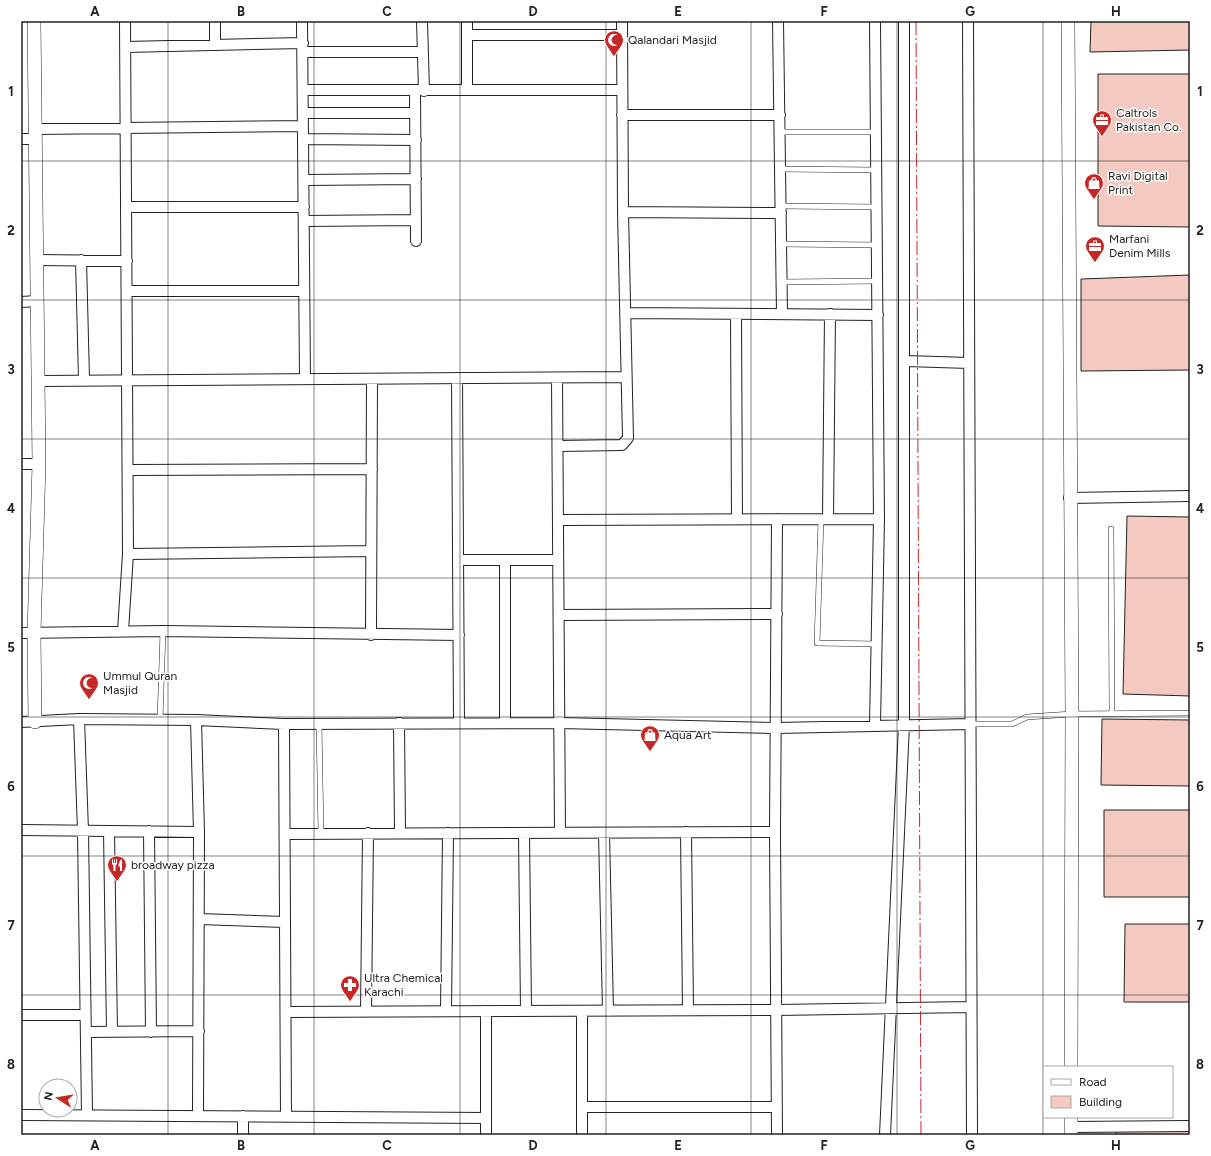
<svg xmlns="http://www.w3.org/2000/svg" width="1211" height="1156" font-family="Figtree,sans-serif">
	<rect width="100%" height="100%" fill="#fff"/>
	<path fill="#f3c9c0" stroke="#222" d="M1091,21H1190V50L1090,52Z
		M1098,74H1190V227L1098,226Z
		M1190,275V370L1081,371V279Z
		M1127,516L1190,517V696L1123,694Z
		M1102,719L1190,720V786L1101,785Z
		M1104,810H1190V897H1104Z
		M1125,924H1190V1002H1124Z
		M1116,1130L1190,1131V1135H1116Z"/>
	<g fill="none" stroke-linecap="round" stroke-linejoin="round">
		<defs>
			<path id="service" d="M780,132H876
				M780,169L877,170
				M781,206L877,207
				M781,244L878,245
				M782,282L878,281
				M821,519L817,643L877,644
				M1111,529L1112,713
				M160,720L163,631
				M319,724L321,834
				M970,724H1012L1027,717L1072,714L1190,713"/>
			<path id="minor" d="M215,21V45
				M302,21L305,379
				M422,21L424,91
				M467,21V90
				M778,21L782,314
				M968,21L972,1135
				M467,35H622
				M125,47L303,43
				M303,52H423
				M303,90H622
				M415,91L416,241
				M303,113H415
				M622,115H780
				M35,129L303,126
				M21,139H35
				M303,139L416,140
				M304,180L416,179
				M126,207H304
				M623,212L781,213
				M304,221L416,220
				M36,260L127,261
				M81,260L84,379
				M127,291H304
				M21,302L37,301
				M626,313L878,315
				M736,314L737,519
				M906,361L969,363
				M457,378L459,723
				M557,378L560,833
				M38,381L626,377
				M558,446L622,445L628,438L623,212L622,21
				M21,464H39
				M128,470L372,469
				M1069,498L1190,496
				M828,519L830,314
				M558,520L879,519
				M128,554L371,551
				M458,560H558
				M559,615L777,614
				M123,631L128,554L125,21
				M21,633L163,631L459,635
				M371,635L372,379
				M79,719L83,831L87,1115
				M196,720L199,832L198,1116
				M21,722L79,719L196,720L284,724L560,723L776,728L970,724
				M399,723L400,833
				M505,723V560
				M284,724L286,1117
				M875,725L879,519L875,21
				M21,830L199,832
				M109,831L112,1032
				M149,831L151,1032
				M686,832L688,1010
				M524,833L526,1011
				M604,833L608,1011
				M285,834L775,832
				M199,919L285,922
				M446,1011L448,833
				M486,1011V1135
				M582,1011V1135
				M286,1012L776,1010L971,1007
				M366,1012L368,833
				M21,1015H85
				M86,1032L199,1031
				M582,1107H777
				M21,1115L486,1118
				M243,1116V1135
				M1071,1127L1190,1126
				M777,1135L775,832L777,519
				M885,1135L904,725V21"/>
			<path id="tertiary" d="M34,21L39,464L34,633L35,722
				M1068,21L1072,714L1071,1067
				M1071,1117V1135"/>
		</defs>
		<use href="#service" stroke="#222" stroke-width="6"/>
		<use href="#minor" stroke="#222" stroke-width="12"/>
		<use href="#tertiary" stroke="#222" stroke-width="14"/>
		<use href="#service" stroke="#fff" stroke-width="5"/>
		<use href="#minor" stroke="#fff" stroke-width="10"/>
		<use href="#tertiary" stroke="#fff" stroke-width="13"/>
		<path stroke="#c62828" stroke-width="1" stroke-dasharray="14 3 2 3" stroke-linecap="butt" d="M916,21L921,1135"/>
	</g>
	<path fill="none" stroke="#222" stroke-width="1" stroke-opacity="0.55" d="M168,21V1135M314,21V1135M460,21V1135M606,21V1135M751,21V1135M897,21V1135M1043,21V1135M21,161H1190M21,300H1190M21,439H1190M21,578H1190M21,717H1190M21,856H1190M21,995H1190"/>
	<defs>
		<symbol id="mosque-pin" viewBox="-11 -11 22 30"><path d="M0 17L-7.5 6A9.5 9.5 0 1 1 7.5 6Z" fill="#c62828" stroke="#fff"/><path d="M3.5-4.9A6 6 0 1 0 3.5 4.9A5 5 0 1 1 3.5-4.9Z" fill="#fff"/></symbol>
		<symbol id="office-pin" viewBox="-11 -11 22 30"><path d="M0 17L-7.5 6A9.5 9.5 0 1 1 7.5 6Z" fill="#c62828" stroke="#fff"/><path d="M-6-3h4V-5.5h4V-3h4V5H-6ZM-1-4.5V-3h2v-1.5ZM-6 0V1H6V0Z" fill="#fff"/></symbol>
		<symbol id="shop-pin" viewBox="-11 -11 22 30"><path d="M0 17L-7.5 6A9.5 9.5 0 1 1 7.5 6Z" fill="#c62828" stroke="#fff"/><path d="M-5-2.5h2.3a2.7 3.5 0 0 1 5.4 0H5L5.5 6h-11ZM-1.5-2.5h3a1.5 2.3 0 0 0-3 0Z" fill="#fff"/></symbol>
		<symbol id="restaurant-pin" viewBox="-11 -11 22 30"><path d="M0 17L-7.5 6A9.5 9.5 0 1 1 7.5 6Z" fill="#c62828" stroke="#fff"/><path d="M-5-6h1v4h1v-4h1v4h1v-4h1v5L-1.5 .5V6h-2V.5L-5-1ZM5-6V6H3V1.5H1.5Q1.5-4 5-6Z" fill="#fff"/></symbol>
		<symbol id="pharmacy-pin" viewBox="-11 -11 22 30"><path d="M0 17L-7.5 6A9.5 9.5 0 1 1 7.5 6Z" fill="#c62828" stroke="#fff"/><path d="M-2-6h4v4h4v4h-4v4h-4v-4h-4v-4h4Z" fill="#fff"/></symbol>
	</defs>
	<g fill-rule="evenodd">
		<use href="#mosque-pin" x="603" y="29" width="22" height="30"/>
		<use href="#office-pin" x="1091" y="109" width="22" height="30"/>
		<use href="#shop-pin" x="1083" y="172" width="22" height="30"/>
		<use href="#office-pin" x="1084" y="235" width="22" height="30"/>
		<use href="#mosque-pin" x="78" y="672" width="22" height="30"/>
		<use href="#shop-pin" x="639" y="724" width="22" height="30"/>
		<use href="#restaurant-pin" x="106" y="854" width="22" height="30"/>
		<use href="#pharmacy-pin" x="339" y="974" width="22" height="30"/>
	</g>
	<g text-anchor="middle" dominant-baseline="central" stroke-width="3" stroke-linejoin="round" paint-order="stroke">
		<g font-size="12" fill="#222" stroke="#fff" text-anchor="start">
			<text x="628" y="40">Qalandari Masjid</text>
			<text x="1116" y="113">Caltrols<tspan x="1116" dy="14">Pakistan Co.</tspan></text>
			<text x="1108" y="176">Ravi Digital<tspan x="1108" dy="14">Print</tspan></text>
			<text x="1109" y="239">Marfani<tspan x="1109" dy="14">Denim Mills</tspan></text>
			<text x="103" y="676">Ummul Quran<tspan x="103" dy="14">Masjid</tspan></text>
			<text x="664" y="735">Aqua Art</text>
			<text x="131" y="865">broadway pizza</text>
			<text x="364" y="978">Ultra Chemical<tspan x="364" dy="14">Karachi</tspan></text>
		</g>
	</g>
	<rect width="1211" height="1156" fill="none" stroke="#ffffff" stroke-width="44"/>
	<rect x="1043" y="1066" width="130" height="52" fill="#ffffff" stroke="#a7a7a7"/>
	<rect x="1051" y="1079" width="20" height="6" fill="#ffffff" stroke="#a7a7a7"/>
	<text x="1079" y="1086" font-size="12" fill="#222222">Road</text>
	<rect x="1051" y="1096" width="20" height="12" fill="#f3c9c0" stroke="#a7a7a7"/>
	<text x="1079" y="1106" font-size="12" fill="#222222">Building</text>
	<g transform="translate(58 1098) rotate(282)"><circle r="19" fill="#ffffff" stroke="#a7a7a7"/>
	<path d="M0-3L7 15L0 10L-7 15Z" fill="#c62828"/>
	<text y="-6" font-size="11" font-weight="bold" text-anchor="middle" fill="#222222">N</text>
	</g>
	<rect x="22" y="22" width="1167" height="1112" fill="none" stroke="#222" stroke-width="1.5"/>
	<g font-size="13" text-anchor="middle" font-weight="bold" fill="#222">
		<text x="95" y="16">A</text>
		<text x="241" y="16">B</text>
		<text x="387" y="16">C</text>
		<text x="533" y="16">D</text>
		<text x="678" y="16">E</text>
		<text x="824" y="16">F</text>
		<text x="970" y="16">G</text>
		<text x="1116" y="16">H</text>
		<text x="11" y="96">1</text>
		<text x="1200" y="96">1</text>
		<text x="11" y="235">2</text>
		<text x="1200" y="235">2</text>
		<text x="11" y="374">3</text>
		<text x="1200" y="374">3</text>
		<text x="11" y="513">4</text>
		<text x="1200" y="513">4</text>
		<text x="11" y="652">5</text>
		<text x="1200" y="652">5</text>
		<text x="11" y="791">6</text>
		<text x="1200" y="791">6</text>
		<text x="11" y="930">7</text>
		<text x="1200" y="930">7</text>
		<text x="11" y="1069">8</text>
		<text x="1200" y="1069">8</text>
		<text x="95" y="1150">A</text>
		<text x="241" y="1150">B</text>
		<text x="387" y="1150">C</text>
		<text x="533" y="1150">D</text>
		<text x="678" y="1150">E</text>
		<text x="824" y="1150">F</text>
		<text x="970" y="1150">G</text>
		<text x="1116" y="1150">H</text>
	</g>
</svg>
